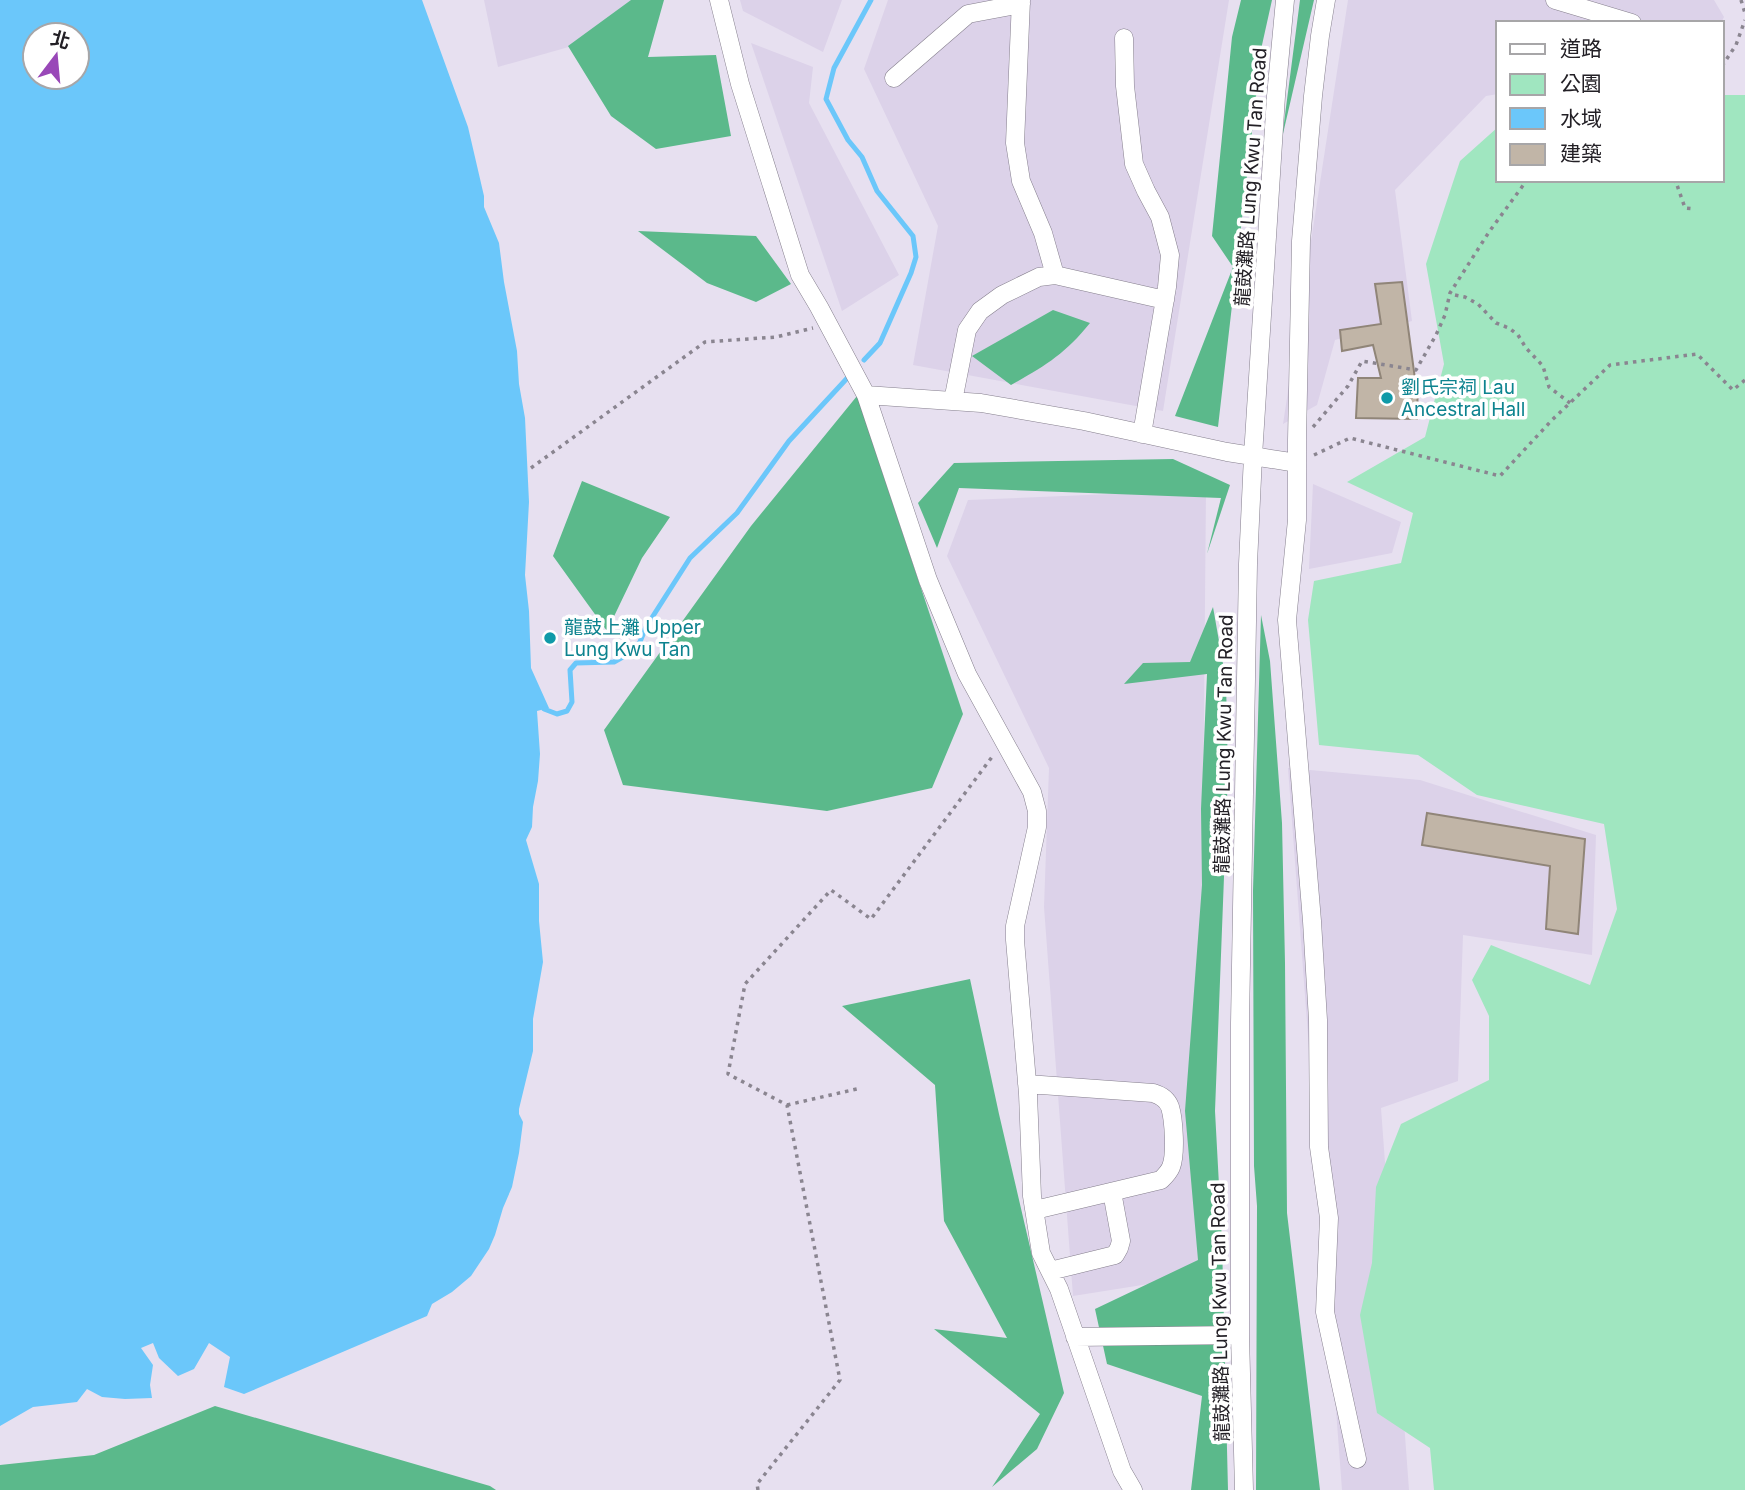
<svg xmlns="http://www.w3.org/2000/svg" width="1745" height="1490" font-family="Inter,'Noto Sans TC',sans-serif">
	<rect width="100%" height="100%" fill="#e7e0f0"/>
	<path fill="#dcd2e9" d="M484,0H632V29L498,67Z
		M740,0H842L823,52L743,11Z
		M888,0H1229L1163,411L913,365L938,226L864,69Z
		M1348,0H1714L1724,17L1721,23H1498V94L1486,96L1395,190L1412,321L1335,340L1317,405L1283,424Z
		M751,43L813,67L809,103L899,275L842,311Z
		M1313,484L1401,522L1392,553L1309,569Z
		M1206,490L1199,1276L1073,1296L1044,907L1049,768L947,556L968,500Z
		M1288,768L1420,780L1596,835L1592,955L1463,935L1458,1081L1381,1108L1409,1490H1342Z"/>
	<path fill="#a0e6c0" d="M1722,95H1745V1490H1434L1430,1448L1377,1413L1360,1315L1372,1263L1376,1187L1401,1124L1489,1080V1016L1472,980L1491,945L1590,985L1617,909L1604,824L1477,795L1418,755L1319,745L1308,620L1314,581L1401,563L1413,513L1347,482L1425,437L1444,364L1426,264L1460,161L1498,127V180H1722Z"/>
	<path fill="#5bb98b" d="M631,0H664L648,57L716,55L731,136L656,149L611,116L568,46Z
		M1241,0H1272L1262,45L1218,427L1175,416L1233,267L1212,236L1232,37Z
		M1300,0H1314L1282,138Z
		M638,231L756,236L791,284L756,302L707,283Z
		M1053,310L1090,323C1065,354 1045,366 1011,385L972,356Z
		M857,396L963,714L932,788L827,811L623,785L604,730L751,526Z
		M1173,459L1230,485L1207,554L1221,498L959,488L937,548L918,503L954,463Z
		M582,481L670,517L642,558L607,631L553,556Z
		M1213,607L1226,681L1228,773L1215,1111L1222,1241L1228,1490H1191L1202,1396L1107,1364L1095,1309L1198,1260L1185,1111L1202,885L1201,809L1207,674L1124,684L1143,663L1190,662Z
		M1261,615L1270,661L1282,823L1285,963L1287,1213L1320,1490H1256L1257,1206L1254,1166L1253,891Z
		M970,979L999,1114L1064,1393L1037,1449L992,1487L1040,1414L934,1329L1007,1338L944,1221L935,1085L842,1006Z
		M215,1406L490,1486L496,1490H0V1465L94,1455Z"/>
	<path fill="#6bc7fa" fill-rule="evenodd" d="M0,0H422L468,127L484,196V207L499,243L504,282L517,351L519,384L525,418L529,502L525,575L529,611L531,668L549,708L537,711L540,754L538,781L533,807L532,827L526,840L539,884V921L543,962L533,1019V1051L519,1109V1114L523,1122L519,1153L512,1187L503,1208L495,1235L489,1249L471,1276L452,1292L432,1304L427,1316L244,1394L224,1387L230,1357L209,1343L194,1369L178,1376L159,1358L153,1343L141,1348L153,1365L150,1385L152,1398L125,1399L102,1397L87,1389L77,1402L33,1407L0,1426ZM35,35H77V77H35Z"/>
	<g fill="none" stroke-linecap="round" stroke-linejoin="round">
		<path stroke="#6bc7fa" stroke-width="5" d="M864,360L880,343L911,273L916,257L913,236L877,191L862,157L848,140L826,99L834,68L871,0
			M544,709L557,714L567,711L572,702L570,670L576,663L614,662L637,649L646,627L690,558L737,513L789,441L851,374"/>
	</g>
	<path fill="#c1b5a7" stroke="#908578" stroke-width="2" d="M1402,282L1415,379H1418L1417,419L1356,418L1358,378H1381L1373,345L1342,351L1340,330L1381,324L1375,284Z
		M1427,813L1585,839L1578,934L1546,929L1550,866L1422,845Z"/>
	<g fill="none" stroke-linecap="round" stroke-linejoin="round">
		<defs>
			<path id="minor" d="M719,0L740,84L800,275L819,307L866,395L928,580L967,674L1032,792L1037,811V827L1015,926V940L1028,1094L1032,1196L1041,1253L1059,1289L1122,1471L1133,1490
				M1021,0L1015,143L1021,181L1043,233L1055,275
				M1326,0L1320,36L1313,96L1301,241L1297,440V520L1287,620L1312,921L1318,1020L1319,1147L1329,1218L1325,1312L1357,1459
				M1555,0L1632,23
				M1124,38L1125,86L1134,164L1146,191L1160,217L1170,255L1167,287L1142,434
				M894,78L968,14L1021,4
				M866,395L981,403L1084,421L1227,452L1297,463
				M953,401L967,330L980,311L1002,295L1039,277L1055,275L1165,300
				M1027,1084L1153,1093C1160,1095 1167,1099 1170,1107C1174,1120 1176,1155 1171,1167C1169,1172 1165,1176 1161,1180L1035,1210
				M1050,1271L1115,1255L1119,1248L1121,1241L1112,1192
				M1075,1337L1240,1335
				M1244,1490L1240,1335V1023L1248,564L1253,456L1276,96L1285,0"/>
		</defs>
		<use href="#minor" stroke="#857f8d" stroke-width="19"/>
		<path stroke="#8a8590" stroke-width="3.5" stroke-dasharray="3.5 5" stroke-linecap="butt" d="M1741,0L1745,13
			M1722,66L1736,45L1745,20
			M1672,180L1676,182L1685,208L1694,209
			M1455,295L1465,297L1478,304L1496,323L1509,328L1518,335L1526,348L1543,366L1549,387L1570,403
			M1313,427L1348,386L1362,361L1416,370L1436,335L1445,315L1450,293L1489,232L1527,180
			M1314,455L1350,438L1500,476L1552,420L1610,365L1697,354L1733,390L1745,380
			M531,468L705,342L776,337L813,328
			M787,1105L861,1088
			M758,1490L757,1484L840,1380L787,1105L728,1074L745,984L831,890L871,919L992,757"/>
		<use href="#minor" stroke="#fff" stroke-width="18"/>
	</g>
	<g fill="#0f9aa8" stroke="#fff" stroke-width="2.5">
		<circle cx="1387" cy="398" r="7"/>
		<circle cx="550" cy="638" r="7"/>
	</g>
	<g text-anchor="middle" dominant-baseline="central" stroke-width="7" stroke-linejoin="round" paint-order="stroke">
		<g font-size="19" fill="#232026" stroke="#fff">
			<text transform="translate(1251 177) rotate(-86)">龍鼓灘路 Lung Kwu Tan Road</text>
			<text transform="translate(1224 744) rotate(-89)">龍鼓灘路 Lung Kwu Tan Road</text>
			<text transform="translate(1220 1312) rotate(-91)">龍鼓灘路 Lung Kwu Tan Road</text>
		</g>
		<g font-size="19" fill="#0d838f" stroke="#fff" text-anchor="start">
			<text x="1401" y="387">劉氏宗祠 Lau<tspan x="1401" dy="22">Ancestral Hall</tspan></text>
			<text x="564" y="627">龍鼓上灘 Upper<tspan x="564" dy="22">Lung Kwu Tan</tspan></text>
		</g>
	</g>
	<rect x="1496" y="21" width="228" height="161" fill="#ffffff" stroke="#a7a6a8" stroke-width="2"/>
	<rect x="1510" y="44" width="35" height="10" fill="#ffffff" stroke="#a7a6a8" stroke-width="2"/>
	<text x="1560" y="56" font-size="21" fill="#232026">道路</text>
	<rect x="1510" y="74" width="35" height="21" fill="#a0e6c0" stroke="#a7a6a8" stroke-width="2"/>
	<text x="1560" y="91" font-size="21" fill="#232026">公園</text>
	<rect x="1510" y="108" width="35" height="21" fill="#6bc7fa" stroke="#a7a6a8" stroke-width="2"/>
	<text x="1560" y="126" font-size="21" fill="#232026">水域</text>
	<rect x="1510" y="144" width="35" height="21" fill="#c1b5a7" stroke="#a7a6a8" stroke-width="2"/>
	<text x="1560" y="161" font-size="21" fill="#232026">建築</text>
	<g transform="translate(56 56) rotate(16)"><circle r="33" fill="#ffffff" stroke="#a7a6a8" stroke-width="2"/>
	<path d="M0-5L12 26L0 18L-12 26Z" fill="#9948b8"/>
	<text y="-10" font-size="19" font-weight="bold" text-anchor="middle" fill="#232026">北</text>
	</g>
</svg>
